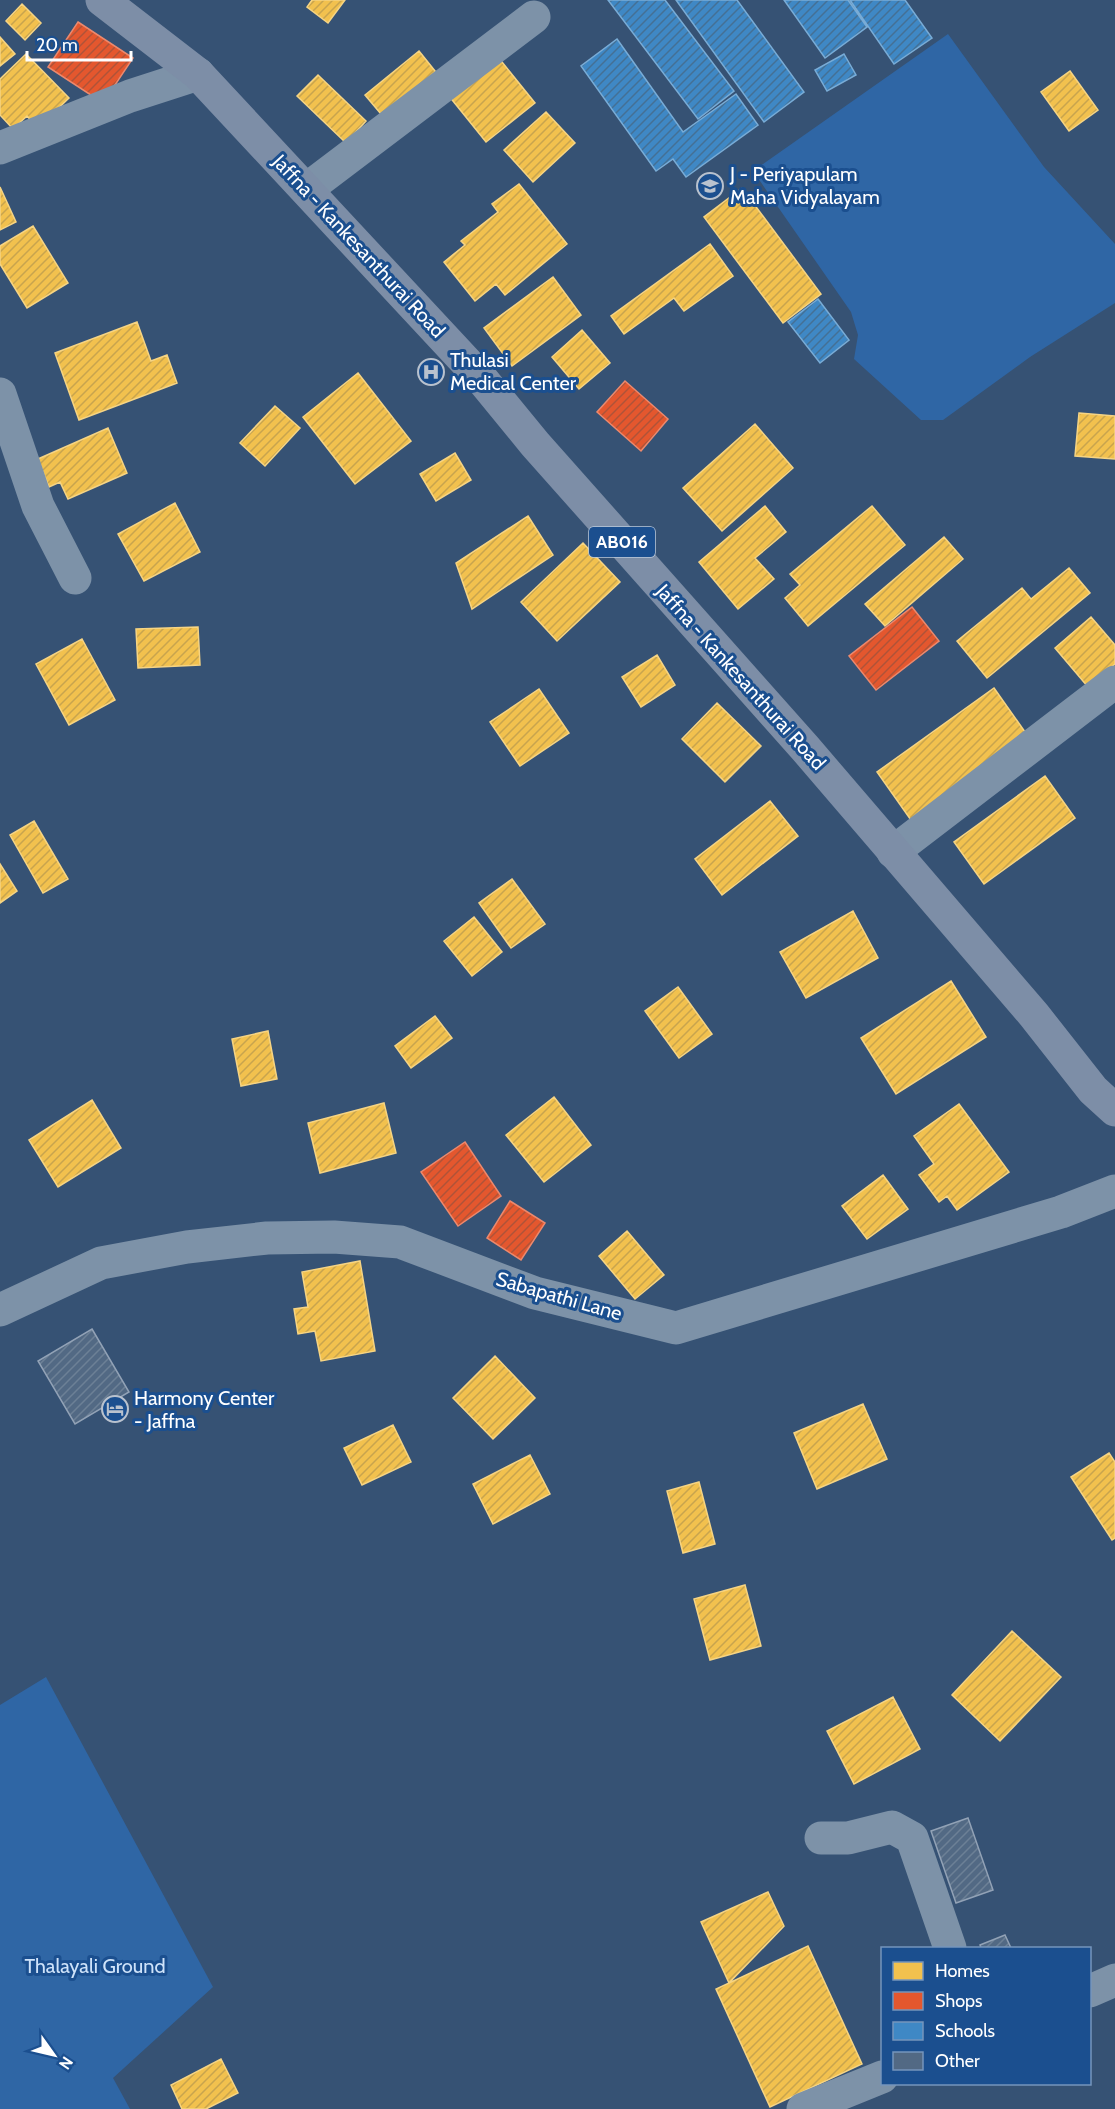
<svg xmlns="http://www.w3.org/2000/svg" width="1115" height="2109" font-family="Cabin,sans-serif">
	<defs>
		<pattern id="homes-hatch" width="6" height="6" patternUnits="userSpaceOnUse" patternTransform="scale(1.5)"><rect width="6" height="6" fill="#f2c14e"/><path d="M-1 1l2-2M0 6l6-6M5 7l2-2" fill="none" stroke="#c8a44e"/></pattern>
		<pattern id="shops-hatch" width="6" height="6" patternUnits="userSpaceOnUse" patternTransform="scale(1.5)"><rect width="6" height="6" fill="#e4572e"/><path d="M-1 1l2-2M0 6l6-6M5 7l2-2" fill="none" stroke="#af5338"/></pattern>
		<pattern id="schools-hatch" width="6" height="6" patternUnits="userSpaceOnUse" patternTransform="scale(1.5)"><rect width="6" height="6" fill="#3f88c5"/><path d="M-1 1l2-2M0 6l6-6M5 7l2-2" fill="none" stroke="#447095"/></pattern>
		<pattern id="building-hatch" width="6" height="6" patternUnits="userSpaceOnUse" patternTransform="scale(1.5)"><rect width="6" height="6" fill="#526984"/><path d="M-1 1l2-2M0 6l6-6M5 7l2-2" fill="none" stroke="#6c8096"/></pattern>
	</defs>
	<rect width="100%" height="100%" fill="#365274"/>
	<path fill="#2f66a5" d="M948,34L1044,167L1115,244V303L1030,357L943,420H921L854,359L858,335L851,312L753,171Z
		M46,1677L213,1987L113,2078L130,2109H0V1705Z"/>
	<path fill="url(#homes-hatch)" stroke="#f6d483" stroke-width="1.5" d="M312,0H345L328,23L307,7Z
		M22,4L41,23L25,40L6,21Z
		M0,37L15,54L0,66Z
		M419,51L439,76L386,120L365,95Z
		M26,54L69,98L38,128L27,116L13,129L0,115V79Z
		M498,57L535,103L486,142L449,96Z
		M1070,71L1098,110L1069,131L1041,92Z
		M318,75L366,121L346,143L297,96Z
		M546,112L575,143L533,182L504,150Z
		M519,184L567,244L505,295L496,284L475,301L444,262L465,245L461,241L498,212L492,204Z
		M0,187L16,222L0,230Z
		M742,188L821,294L783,323L704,217Z
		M33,226L68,283L27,308L0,264V246Z
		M710,244L733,276L684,311L674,298L624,334L611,316Z
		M553,277L581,315L512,366L484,328Z
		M137,322L151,361L167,355L177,383L79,420L55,353Z
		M582,330L610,363L579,389L552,357Z
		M358,373L411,441L355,484L303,417Z
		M275,406L300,428L265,466L240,443Z
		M1079,413L1115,416V459L1075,456Z
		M755,424L793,468L722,531L683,488Z
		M108,428L127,473L68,499L60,482L49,487L38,459Z
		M455,453L471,480L436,501L420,474Z
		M175,503L200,552L144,581L118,534Z
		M765,506L786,532L755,558L774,579L738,609L699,562Z
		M872,506L905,545L808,626L785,598L800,585L790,574Z
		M528,516L553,555L472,609L456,563Z
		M944,537L963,559L885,626L865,604Z
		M583,543L620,582L557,641L521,602Z
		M1069,568L1090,593L987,678L957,641L1022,588L1031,599Z
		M1091,617L1115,645V664L1088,687L1055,648Z
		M198,627L200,665L138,668L136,629Z
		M82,639L115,700L69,725L36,664Z
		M657,655L675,685L641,707L622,677Z
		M994,688L1030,739L913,823L877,772Z
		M539,689L569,733L520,766L490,722Z
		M717,703L761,746L725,782L682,739Z
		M1045,776L1075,818L984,884L954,842Z
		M770,801L798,836L722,895L695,859Z
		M34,821L68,879L43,893L10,835Z
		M0,864L17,891L0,903Z
		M512,879L545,924L511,948L479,903Z
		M853,911L878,958L806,998L780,952Z
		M474,917L502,952L472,976L444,941Z
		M951,981L986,1037L896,1094L861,1038Z
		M678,987L712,1034L679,1058L645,1011Z
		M435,1016L452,1038L411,1068L395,1046Z
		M268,1031L277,1079L241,1086L232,1039Z
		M554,1097L591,1145L544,1182L506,1135Z
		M92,1100L121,1148L58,1187L29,1140Z
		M384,1103L396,1153L320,1173L308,1123Z
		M959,1104L1009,1172L957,1210L947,1196L939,1202L919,1175L934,1164L914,1136Z
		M883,1175L908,1209L867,1239L842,1206Z
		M627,1231L664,1275L635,1299L599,1256Z
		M360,1261L375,1351L321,1361L315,1331L298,1334L294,1309L308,1307L302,1272Z
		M495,1356L535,1398L493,1439L453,1398Z
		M863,1404L887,1459L817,1489L794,1433Z
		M393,1425L411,1462L362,1485L344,1448Z
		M1109,1453L1115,1462V1538L1112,1540L1071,1477Z
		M530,1455L550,1494L493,1524L473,1484Z
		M699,1482L715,1544L683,1553L667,1491Z
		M745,1585L761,1646L710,1660L694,1599Z
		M1012,1631L1061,1677L1000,1741L952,1695Z
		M893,1697L920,1749L854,1784L827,1731Z
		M768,1892L784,1926L729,1983L701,1922Z
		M808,1946L862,2064L770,2107L716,1989Z
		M221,2059L238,2093L206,2109H182L171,2085Z"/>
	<path fill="url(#shops-hatch)" stroke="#ec896d" stroke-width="1.5" d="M78,22L133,58L103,103L48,67Z
		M625,381L668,419L641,451L597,412Z
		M912,607L939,641L876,690L849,656Z
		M465,1142L501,1196L458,1226L421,1172Z
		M510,1201L545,1223L521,1260L487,1238Z"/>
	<path fill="url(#schools-hatch)" stroke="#79acd6" stroke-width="1.5" d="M608,0H665L734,91L698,119Z
		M676,0H737L804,92L764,122Z
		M784,0H848L867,27L825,58Z
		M850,0H905L932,38L894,64Z
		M617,39L683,132L736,94L758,125L686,177L673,159L656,171L581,66Z
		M844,54L856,75L827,91L815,70Z
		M818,299L849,340L820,363L788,322Z"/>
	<path fill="url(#building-hatch)" stroke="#92a2b6" stroke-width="1.5" d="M92,1329L129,1392L75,1424L38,1361Z
		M968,1818L993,1890L956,1903L931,1831Z
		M1005,1935L1011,1948H981L980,1945Z"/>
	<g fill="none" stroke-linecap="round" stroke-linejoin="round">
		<path stroke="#7d92a8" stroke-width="33" d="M0,148L130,96L198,74
			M307,189L534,17
			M0,394L38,506L75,578
			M893,852L1115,682
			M0,1310L101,1263L187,1247L267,1238L334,1237L400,1242L535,1293L676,1328L1061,1212L1115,1191
			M821,1838H848L892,1827L912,1838L950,1948
			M1090,1991L1115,1980
			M803,2109L882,2077"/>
		<path stroke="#7d8ea7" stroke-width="33" d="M102,0L198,74L481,378L535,444L805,748L1034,1015L1093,1090L1115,1110"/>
	</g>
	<defs>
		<symbol id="school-ring" viewBox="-11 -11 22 22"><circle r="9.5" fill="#1b4f8f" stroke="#b9c2ce" stroke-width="1.5"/><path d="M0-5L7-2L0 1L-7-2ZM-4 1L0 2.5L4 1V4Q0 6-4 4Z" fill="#b9c2ce"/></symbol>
		<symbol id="hospital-ring" viewBox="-11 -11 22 22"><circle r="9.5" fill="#1b4f8f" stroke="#b9c2ce" stroke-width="1.5"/><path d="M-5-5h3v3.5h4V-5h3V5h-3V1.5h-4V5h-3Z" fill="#b9c2ce"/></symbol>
		<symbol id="hotel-ring" viewBox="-11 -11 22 22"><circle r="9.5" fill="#1b4f8f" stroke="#b9c2ce" stroke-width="1.5"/><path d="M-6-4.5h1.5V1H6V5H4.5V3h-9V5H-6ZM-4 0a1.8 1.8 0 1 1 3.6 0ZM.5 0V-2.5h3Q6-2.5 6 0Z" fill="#b9c2ce"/></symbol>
	</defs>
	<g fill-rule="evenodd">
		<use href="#school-ring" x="695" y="171" width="30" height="30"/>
		<use href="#hospital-ring" x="416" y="357" width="30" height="30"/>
		<use href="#hotel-ring" x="100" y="1394" width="30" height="30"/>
	</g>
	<g text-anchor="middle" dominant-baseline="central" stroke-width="6" stroke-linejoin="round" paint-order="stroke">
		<rect fill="#1b4f8f" stroke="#bbcadd" stroke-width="1.5" x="589" y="527" width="66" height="30" rx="4.5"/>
		<g font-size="18" font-weight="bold" fill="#fff">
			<text x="622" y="542">AB016</text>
		</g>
		<g font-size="20" fill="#fff" stroke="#1b4f8f" text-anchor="start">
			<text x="730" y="174">J - Periyapulam<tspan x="730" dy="23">Maha Vidyalayam</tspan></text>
			<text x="450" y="360">Thulasi<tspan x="450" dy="23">Medical Center</tspan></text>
			<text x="134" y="1398">Harmony Center<tspan x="134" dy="23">- Jaffna</tspan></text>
		</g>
		<g font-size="20" fill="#fff" stroke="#1b4f8f">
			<text transform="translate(359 246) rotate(47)">Jaffna - Kankesanthurai Road</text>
			<text transform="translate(741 677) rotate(48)">Jaffna - Kankesanthurai Road</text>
			<text transform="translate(559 1296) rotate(16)">Sabapathi Lane</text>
		</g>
		<g font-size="20" fill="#cfe3fa" stroke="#1b4f8f">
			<text x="95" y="1966">Thalayali Ground</text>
		</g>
	</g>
	<rect x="881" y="1947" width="210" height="138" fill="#1b4f8f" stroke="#7695bc" stroke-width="1.5"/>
	<rect x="893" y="1962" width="30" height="18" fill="#f2c14e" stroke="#7695bc" stroke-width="1.5"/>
	<text x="935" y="1977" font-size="18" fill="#ffffff">Homes</text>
	<rect x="893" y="1992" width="30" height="18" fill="#e4572e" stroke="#7695bc" stroke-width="1.5"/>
	<text x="935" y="2007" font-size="18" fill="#ffffff">Shops</text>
	<rect x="893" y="2022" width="30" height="18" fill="#3f88c5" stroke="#7695bc" stroke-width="1.5"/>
	<text x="935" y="2037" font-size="18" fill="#ffffff">Schools</text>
	<rect x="893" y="2052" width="30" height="18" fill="#526984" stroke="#7695bc" stroke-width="1.5"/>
	<text x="935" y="2067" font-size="18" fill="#ffffff">Other</text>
	<g transform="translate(54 2055) rotate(124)" stroke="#1b4f8f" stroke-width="4.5" paint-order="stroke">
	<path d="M0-4.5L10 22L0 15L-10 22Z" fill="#ffffff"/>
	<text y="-9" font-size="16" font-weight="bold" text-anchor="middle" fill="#ffffff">N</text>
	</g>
	<path d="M27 51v9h104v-9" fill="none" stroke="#ffffff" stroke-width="3"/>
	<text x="36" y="51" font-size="18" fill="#ffffff" stroke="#1b4f8f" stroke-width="4.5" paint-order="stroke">20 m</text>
</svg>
